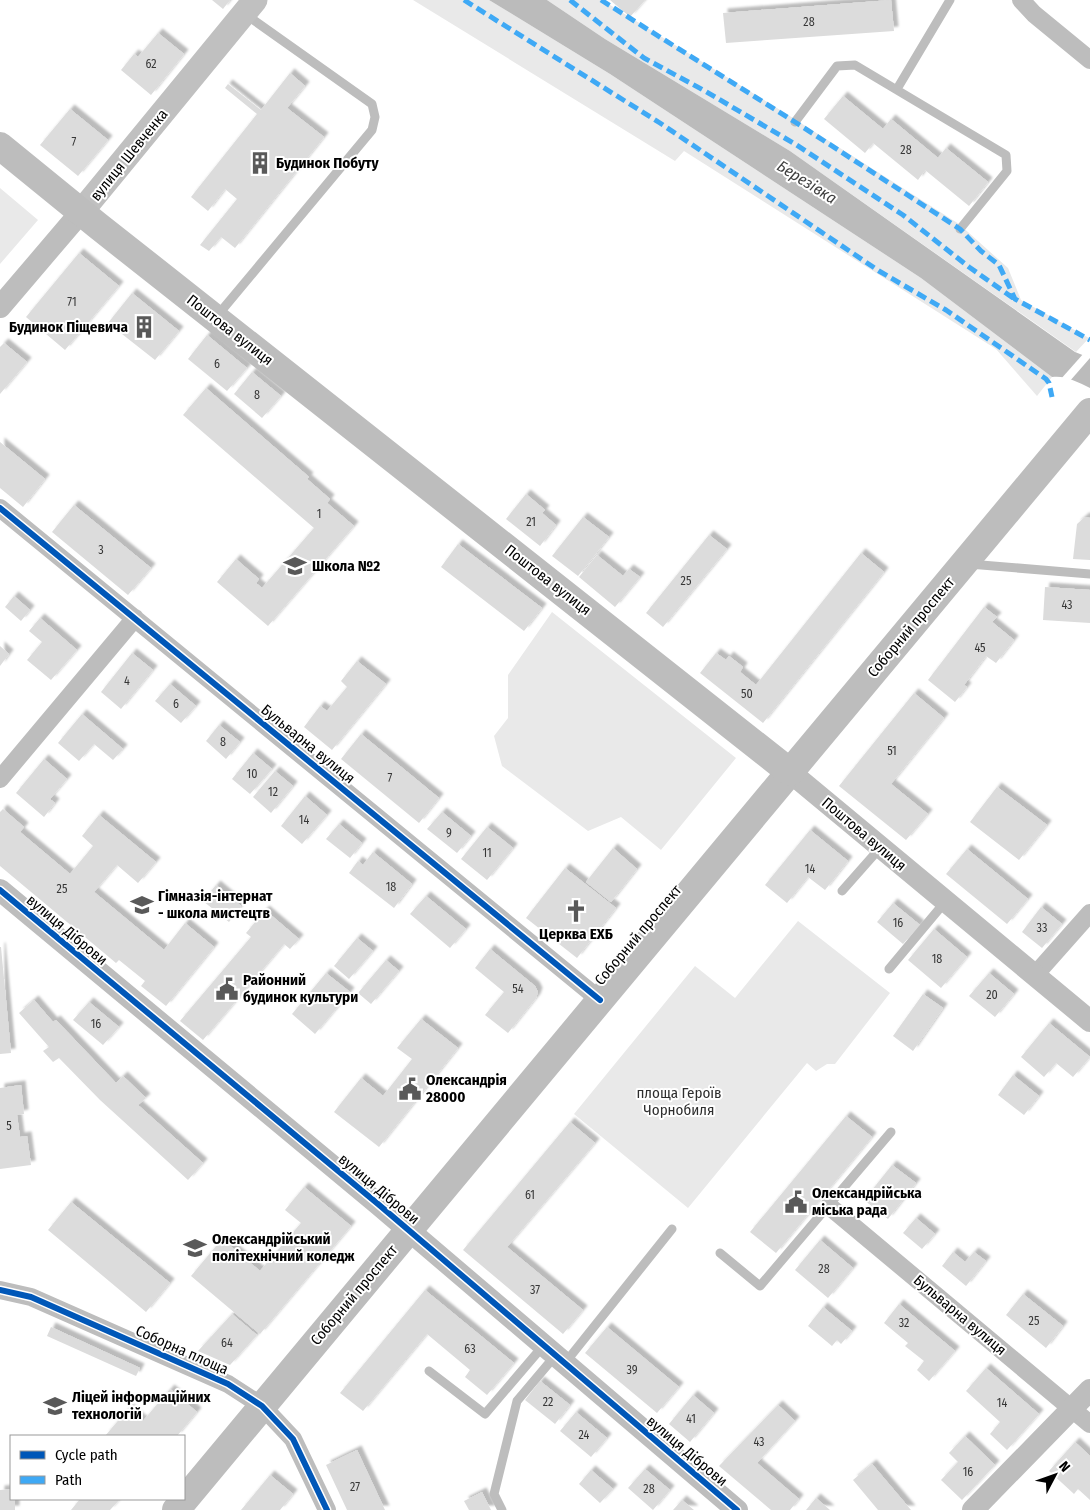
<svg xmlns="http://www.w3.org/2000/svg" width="1090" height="1510" font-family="'Fira Sans Condensed',sans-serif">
	<defs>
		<filter id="shadow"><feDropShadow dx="4.5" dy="-4.5" stdDeviation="1" flood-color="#0004"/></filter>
	</defs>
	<rect width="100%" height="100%" fill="#fff"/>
	<path fill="#e9e9e9" d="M413,0H489L610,74L921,278L1052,377L1037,396L996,349L684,151L675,161Z
		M547,0H602L793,118L959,224L1008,268L1021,300L1089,338L1076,352L790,151L605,39Z
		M0,188L38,220L0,264Z
		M552,612L736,758L661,850L621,817L588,831L502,766L494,736L508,718V675Z
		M798,921L890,993L835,1064H827L816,1071L807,1063L688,1208L574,1114L695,966L735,998Z"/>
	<path fill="#bbb" d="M489,0H547L605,39L790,151L1075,352L1090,358V388C1078,382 1065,375 1052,377L921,278L610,74Z"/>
	<path fill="#fff" d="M1084,353L1090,355V358L1069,382L1060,380Z"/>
	<path fill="#dcdcdc" filter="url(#shadow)" d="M212,0H230L223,9Z
		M610,0H645L630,17Z
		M891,0L894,31L726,43L723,13Z
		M158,33L184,54L151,95L121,70L134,54L138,57Z
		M290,73L305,86L287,108L324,137L235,248L221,237L209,251L200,245L237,199L225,189L208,211L191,197L257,114L225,88L228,84L261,110Z
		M843,96L883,129L891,119L938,158L946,148L988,182L969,206L925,170L918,180L873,143L865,153L824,119Z
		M70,109L108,140L78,176L40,145Z
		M79,253L119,286L65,350L26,317Z
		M132,293L179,331L155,360L108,323Z
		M207,335L247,368L227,391L188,359Z
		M4,343L27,362L0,394V347Z
		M252,372L281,396L262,418L234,394Z
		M206,388L309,477L307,479L330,499L327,503L354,526L268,626L217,582L236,559L259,579L256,583L262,588L314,528L183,415Z
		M0,442L45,479L23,507L0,488Z
		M526,494L545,510L542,513L556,525L540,546L506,519Z
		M74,505L151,568L128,595L52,532Z
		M583,517L609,537L578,576L552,556Z
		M1085,517L1090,518V560L1073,559L1077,524Z
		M709,535L727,549L663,627L646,613Z
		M458,544L542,608L524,631L441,567Z
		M861,553L884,572L763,723L700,673L716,653L726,660L729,656L743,667L740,672L756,685Z
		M597,555L623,576L629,569L640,577L615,607L579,577Z
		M1045,587L1090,590V623L1043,620Z
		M14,596L30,610L21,621L5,607Z
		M984,607L997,617L992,622L1014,640L996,663L986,656L964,685L967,687L955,702L928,680Z
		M40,618L77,650L51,680L27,660L42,642L29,631Z
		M0,646L9,654L0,666Z
		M132,653L153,670L121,709L101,692Z
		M357,661L386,684L332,750L304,727L320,706L327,711L347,687L341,681Z
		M170,684L196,706L181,723L155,701Z
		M914,693L944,718L891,784L928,814L906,840L839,786Z
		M82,714L123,749L113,760L94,744L79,761L58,743Z
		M219,725L240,742L226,759L206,741Z
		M361,734L439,798L419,823L341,759Z
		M253,753L272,769L250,794L232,779Z
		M44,759L67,779L50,799L55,803L44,817L16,793Z
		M275,771L293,786L271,813L253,797Z
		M997,787L1047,825L1019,860L970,822Z
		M305,796L327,815L302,844L281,826Z
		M3,809L24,827L20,832L70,874L93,846L82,836L99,815L156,862L138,883L117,865L94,892L164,950L185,923L214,947L166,1006L141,986L145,981L119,960L116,963L0,866V812Z
		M442,812L471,836L457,853L427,829Z
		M339,824L362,843L350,858L326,839Z
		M487,827L513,848L487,880L461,859Z
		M810,830L848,861L825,890L808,877L787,903L765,885Z
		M613,848L637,869L611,902L586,882Z
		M967,849L1028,899L1007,924L946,874Z
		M373,852L412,884L394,908L349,873L358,861L363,865Z
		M565,868L616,908L577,958L526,918Z
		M216,885L241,906L229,922L203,901Z
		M426,896L466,929L450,948L410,914Z
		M893,903L920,925L903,944L877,922Z
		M1041,907L1062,924L1042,948L1022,932Z
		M265,910L299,939L290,949L284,944L203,1040L180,1021L251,937L246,933Z
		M934,929L967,957L941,988L908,960Z
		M357,938L373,951L349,979L334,966Z
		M0,947H1L11,1053L0,1054Z
		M490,949L535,986L538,992L536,998L508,1033L485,1015L504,992L475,968Z
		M386,960L399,971L371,1004L358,993Z
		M326,973L350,992L315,1034L292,1014Z
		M989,973L1014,994L995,1017L969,996Z
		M923,994L943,1008L913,1051L893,1036Z
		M34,1000L53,1022L56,1020L116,1083L123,1076L146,1098L138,1105L203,1163L188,1180L100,1100L59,1058L53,1062L43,1051L49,1047L19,1013Z
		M89,1002L119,1027L103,1045L73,1020Z
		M421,1019L458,1048L379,1147L334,1112L361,1078L383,1096L412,1059L397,1048Z
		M1049,1023L1090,1057L1073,1077L1056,1063L1044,1077L1021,1057Z
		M1013,1075L1039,1096L1024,1115L998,1095Z
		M21,1085L24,1114L17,1115L20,1137L27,1136L31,1165L0,1169V1088Z
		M846,1116L872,1137L776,1253L750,1232Z
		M570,1122L595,1143L507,1247L583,1310L563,1334L463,1250Z
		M892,1165L916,1183L888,1219L864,1200Z
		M304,1187L351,1226L260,1334L191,1276L222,1239L260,1271L301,1223L285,1210Z
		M71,1202L170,1283L146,1312L48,1230Z
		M916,1218L935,1234L922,1249L903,1233Z
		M820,1240L853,1268L828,1298L795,1270Z
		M953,1252L965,1262L974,1252L986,1261L966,1286L942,1266Z
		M425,1290L514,1363L487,1395L465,1377L470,1370L427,1334L363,1411L340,1393Z
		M1023,1294L1063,1326L1046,1348L1006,1315Z
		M899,1304L955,1351L929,1381L917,1370L924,1361L905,1346L908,1343L884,1323Z
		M823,1307L852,1331L841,1344L837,1340L832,1346L808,1326Z
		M232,1314L257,1335L230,1365L198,1351Z
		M51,1327L140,1368L136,1376L47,1336Z
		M607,1327L679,1387L657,1413L585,1353Z
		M986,1368L1039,1414L1007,1450L990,1434L1000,1422L966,1391Z
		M540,1381L570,1405L555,1424L525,1400Z
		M170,1389L197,1412L177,1436H105L129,1408L143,1421Z
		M693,1395L714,1413L690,1442L669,1424Z
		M778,1405L795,1421L757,1463L799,1499L790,1510H771L719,1466Z
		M576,1412L607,1438L591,1457L560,1431Z
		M965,1436L995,1465L962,1500L941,1480L958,1462L949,1453Z
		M1075,1442L1090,1456V1500L1078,1489L1074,1494L1049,1471Z
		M357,1450L385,1510H347L326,1465Z
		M872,1464L911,1510H878L853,1480Z
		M645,1469L670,1490L653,1510L628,1488Z
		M591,1470L613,1489L600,1503L579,1484Z
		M270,1475L293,1494L280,1510H241Z
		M11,1489V1499H15V1510H0V1490Z
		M482,1492L491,1510H469L464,1501Z
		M816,1498L830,1510H806Z
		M80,1499H120L110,1510H71Z
		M682,1500L694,1510H673Z"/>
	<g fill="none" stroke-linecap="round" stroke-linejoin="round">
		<path stroke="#bdbdbd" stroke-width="9" d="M897,89L950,0
			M795,122L837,66L855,65L1006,155L1007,171L960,229
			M217,316L372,130L375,117L372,104L245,14
			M969,564L1090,574
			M842,891L880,848
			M889,969L945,902
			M720,1253L760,1286L891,1132
			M565,1363L672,1229
			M429,1371L485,1414L543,1346
			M502,1510L494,1494L517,1401L555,1356"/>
		<path stroke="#bdbdbd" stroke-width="18" d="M1021,0L1034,14L1090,60
			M0,508L600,1000
			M0,779L135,618
			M1035,975L1090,913
			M829,1206L1090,1424
			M0,1290L31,1297L228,1384L262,1406L293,1439L327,1510"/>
		<path stroke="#bdbdbd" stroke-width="22" d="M0,307L81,212
			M790,772L1090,1021
			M0,890L378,1204L737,1510
			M973,1510L1090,1390"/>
		<path stroke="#c0c0c0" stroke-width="25" d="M81,212L255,0"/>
		<path stroke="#bdbdbd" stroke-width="28" d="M176,1510L790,772"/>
		<path stroke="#bdbdbd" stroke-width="28" d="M0,146L97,225L790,772L1090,412"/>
		<path stroke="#3fa9f5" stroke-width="5" stroke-dasharray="10 5" stroke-linecap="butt" d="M464,0L660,123L879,271L946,310L1046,379L1049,383L1052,397
			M570,0L644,58L705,91L795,144L903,215L969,267L1013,298
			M601,0L795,122L960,229L981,251L999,265L1015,299L1090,340"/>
		<defs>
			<path id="cycleway" d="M0,508L600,1000
				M0,890L378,1204L737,1510
				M0,1290L31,1297L228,1384L262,1406L293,1439L327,1510"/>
		</defs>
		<use href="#cycleway" stroke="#fff" stroke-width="9"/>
		<use href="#cycleway" stroke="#0057b8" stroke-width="6"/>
	</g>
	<defs>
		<symbol id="building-bare" viewBox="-9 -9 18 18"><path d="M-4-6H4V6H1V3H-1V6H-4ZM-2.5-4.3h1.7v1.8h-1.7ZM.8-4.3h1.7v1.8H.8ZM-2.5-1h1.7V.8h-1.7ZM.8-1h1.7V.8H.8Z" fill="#595959" stroke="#fff" stroke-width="2.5" paint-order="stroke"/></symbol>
		<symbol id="school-bare" viewBox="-9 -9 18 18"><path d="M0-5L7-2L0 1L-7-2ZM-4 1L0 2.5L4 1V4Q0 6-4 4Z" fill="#595959" stroke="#fff" stroke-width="2.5" paint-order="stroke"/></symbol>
		<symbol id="church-bare" viewBox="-9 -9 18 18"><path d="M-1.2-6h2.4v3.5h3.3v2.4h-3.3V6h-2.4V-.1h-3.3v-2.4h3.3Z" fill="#595959" stroke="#fff" stroke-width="2.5" paint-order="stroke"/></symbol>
		<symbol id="civic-bare" viewBox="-9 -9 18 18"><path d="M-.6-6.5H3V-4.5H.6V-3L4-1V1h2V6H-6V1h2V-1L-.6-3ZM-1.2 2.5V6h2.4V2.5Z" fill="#595959" stroke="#fff" stroke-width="2.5" paint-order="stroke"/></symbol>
		<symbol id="university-bare" viewBox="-9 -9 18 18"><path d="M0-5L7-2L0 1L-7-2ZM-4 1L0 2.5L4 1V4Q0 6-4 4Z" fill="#595959" stroke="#fff" stroke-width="2.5" paint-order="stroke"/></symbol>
	</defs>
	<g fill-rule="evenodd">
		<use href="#building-bare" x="244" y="147" width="32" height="32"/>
		<use href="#building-bare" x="128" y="311" width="32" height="32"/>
		<use href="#school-bare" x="279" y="550" width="32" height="32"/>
		<use href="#school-bare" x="126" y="889" width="32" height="32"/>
		<use href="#church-bare" x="560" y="895" width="32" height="32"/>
		<use href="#civic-bare" x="211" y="973" width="32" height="32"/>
		<use href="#civic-bare" x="394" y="1073" width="32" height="32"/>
		<use href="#civic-bare" x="780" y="1186" width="32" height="32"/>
		<use href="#university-bare" x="179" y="1232" width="32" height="32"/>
		<use href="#school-bare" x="39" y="1390" width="32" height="32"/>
	</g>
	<g text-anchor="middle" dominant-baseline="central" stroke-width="4" stroke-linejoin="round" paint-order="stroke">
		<g font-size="12" fill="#373737">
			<text x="809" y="22">28</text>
			<text x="151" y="64">62</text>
			<text x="74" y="142">7</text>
			<text x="906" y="150">28</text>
			<text x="72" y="302">71</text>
			<text x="217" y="364">6</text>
			<text x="257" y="395">8</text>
			<text x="319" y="514">1</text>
			<text x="531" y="522">21</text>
			<text x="101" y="550">3</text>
			<text x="686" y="581">25</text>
			<text x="1067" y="605">43</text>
			<text x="980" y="648">45</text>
			<text x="127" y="681">4</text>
			<text x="747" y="694">50</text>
			<text x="176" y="704">6</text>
			<text x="223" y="742">8</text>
			<text x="892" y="751">51</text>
			<text x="252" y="774">10</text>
			<text x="390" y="778">7</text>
			<text x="273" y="792">12</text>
			<text x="304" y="820">14</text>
			<text x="449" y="833">9</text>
			<text x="487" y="853">11</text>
			<text x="810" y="869">14</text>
			<text x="391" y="887">18</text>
			<text x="62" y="889">25</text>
			<text x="898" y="923">16</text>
			<text x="1042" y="928">33</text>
			<text x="937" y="959">18</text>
			<text x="518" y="989">54</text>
			<text x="992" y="995">20</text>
			<text x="96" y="1024">16</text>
			<text x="9" y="1126">5</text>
			<text x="530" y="1195">61</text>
			<text x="824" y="1269">28</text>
			<text x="535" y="1290">37</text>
			<text x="1034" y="1321">25</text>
			<text x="904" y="1323">32</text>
			<text x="227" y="1343">64</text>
			<text x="470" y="1349">63</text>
			<text x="632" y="1370">39</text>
			<text x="548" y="1402">22</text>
			<text x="1002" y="1403">14</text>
			<text x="691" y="1419">41</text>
			<text x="584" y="1435">24</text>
			<text x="759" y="1442">43</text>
			<text x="968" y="1472">16</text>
			<text x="355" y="1487">27</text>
			<text x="649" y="1489">28</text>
		</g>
		<g font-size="15" fill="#000" stroke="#fff">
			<text transform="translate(129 155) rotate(-51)">вулиця Шевченка</text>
			<text transform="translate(230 330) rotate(38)">Поштова вулиця</text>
			<text transform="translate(548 580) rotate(38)">Поштова вулиця</text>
			<text transform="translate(911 627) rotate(-50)">Соборний проспект</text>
			<text transform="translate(308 744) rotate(39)">Бульварна вулиця</text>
			<text transform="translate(864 834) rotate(40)">Поштова вулиця</text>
			<text transform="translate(67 930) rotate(40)">вулиця Діброви</text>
			<text transform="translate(638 935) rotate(-50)">Соборний проспект</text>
			<text transform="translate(379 1189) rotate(40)">вулиця Діброви</text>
			<text transform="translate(354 1295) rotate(-50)">Соборний проспект</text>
			<text transform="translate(960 1315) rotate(40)">Бульварна вулиця</text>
			<text transform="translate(182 1350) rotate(24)">Соборна площа</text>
			<text transform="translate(687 1451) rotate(40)">вулиця Діброви</text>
		</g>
		<g font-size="15" font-weight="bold" fill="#000" stroke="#fff" text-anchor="start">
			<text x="276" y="163">Будинок Побуту</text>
			<text x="128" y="327" text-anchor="end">Будинок Піщевича</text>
			<text x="312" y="566">Школа №2</text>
			<text x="158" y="896">Гімназія-інтернат<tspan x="158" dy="17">- школа мистецтв</tspan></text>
			<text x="576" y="934" text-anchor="middle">Церква ЕХБ</text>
			<text x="243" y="980">Районний<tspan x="243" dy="17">будинок культури</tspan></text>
			<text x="426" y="1080">Олександрія<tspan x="426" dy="17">28000</tspan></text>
			<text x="812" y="1193">Олександрійська<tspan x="812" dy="17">міська рада</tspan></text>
			<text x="212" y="1239">Олександрійський<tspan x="212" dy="17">політехнічний коледж</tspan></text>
			<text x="72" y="1397">Ліцей інформаційних<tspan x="72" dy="17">технологій</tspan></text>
		</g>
		<g font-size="15" fill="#2e2e2e" stroke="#fff">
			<text x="679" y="1093">площа Героїв<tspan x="679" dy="17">Чорнобиля</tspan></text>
		</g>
		<g font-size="16" font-style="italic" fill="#3f3f3f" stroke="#fff">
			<text transform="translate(807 182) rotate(32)">Березівка</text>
		</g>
	</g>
	<rect x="10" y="1435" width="175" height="65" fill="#ffffff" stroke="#999999"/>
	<rect x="20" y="1451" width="25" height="8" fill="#0057b8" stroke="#999999"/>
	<text x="55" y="1460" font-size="15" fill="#000000">Cycle path</text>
	<rect x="20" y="1476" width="25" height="8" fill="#3fa9f5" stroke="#999999"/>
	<text x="55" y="1485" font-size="15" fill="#000000">Path</text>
	<g transform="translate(1055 1475) rotate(49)" stroke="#ffffff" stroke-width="4" paint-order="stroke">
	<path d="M0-4L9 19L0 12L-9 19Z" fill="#000000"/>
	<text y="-8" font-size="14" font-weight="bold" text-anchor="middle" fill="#000000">N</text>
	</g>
</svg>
